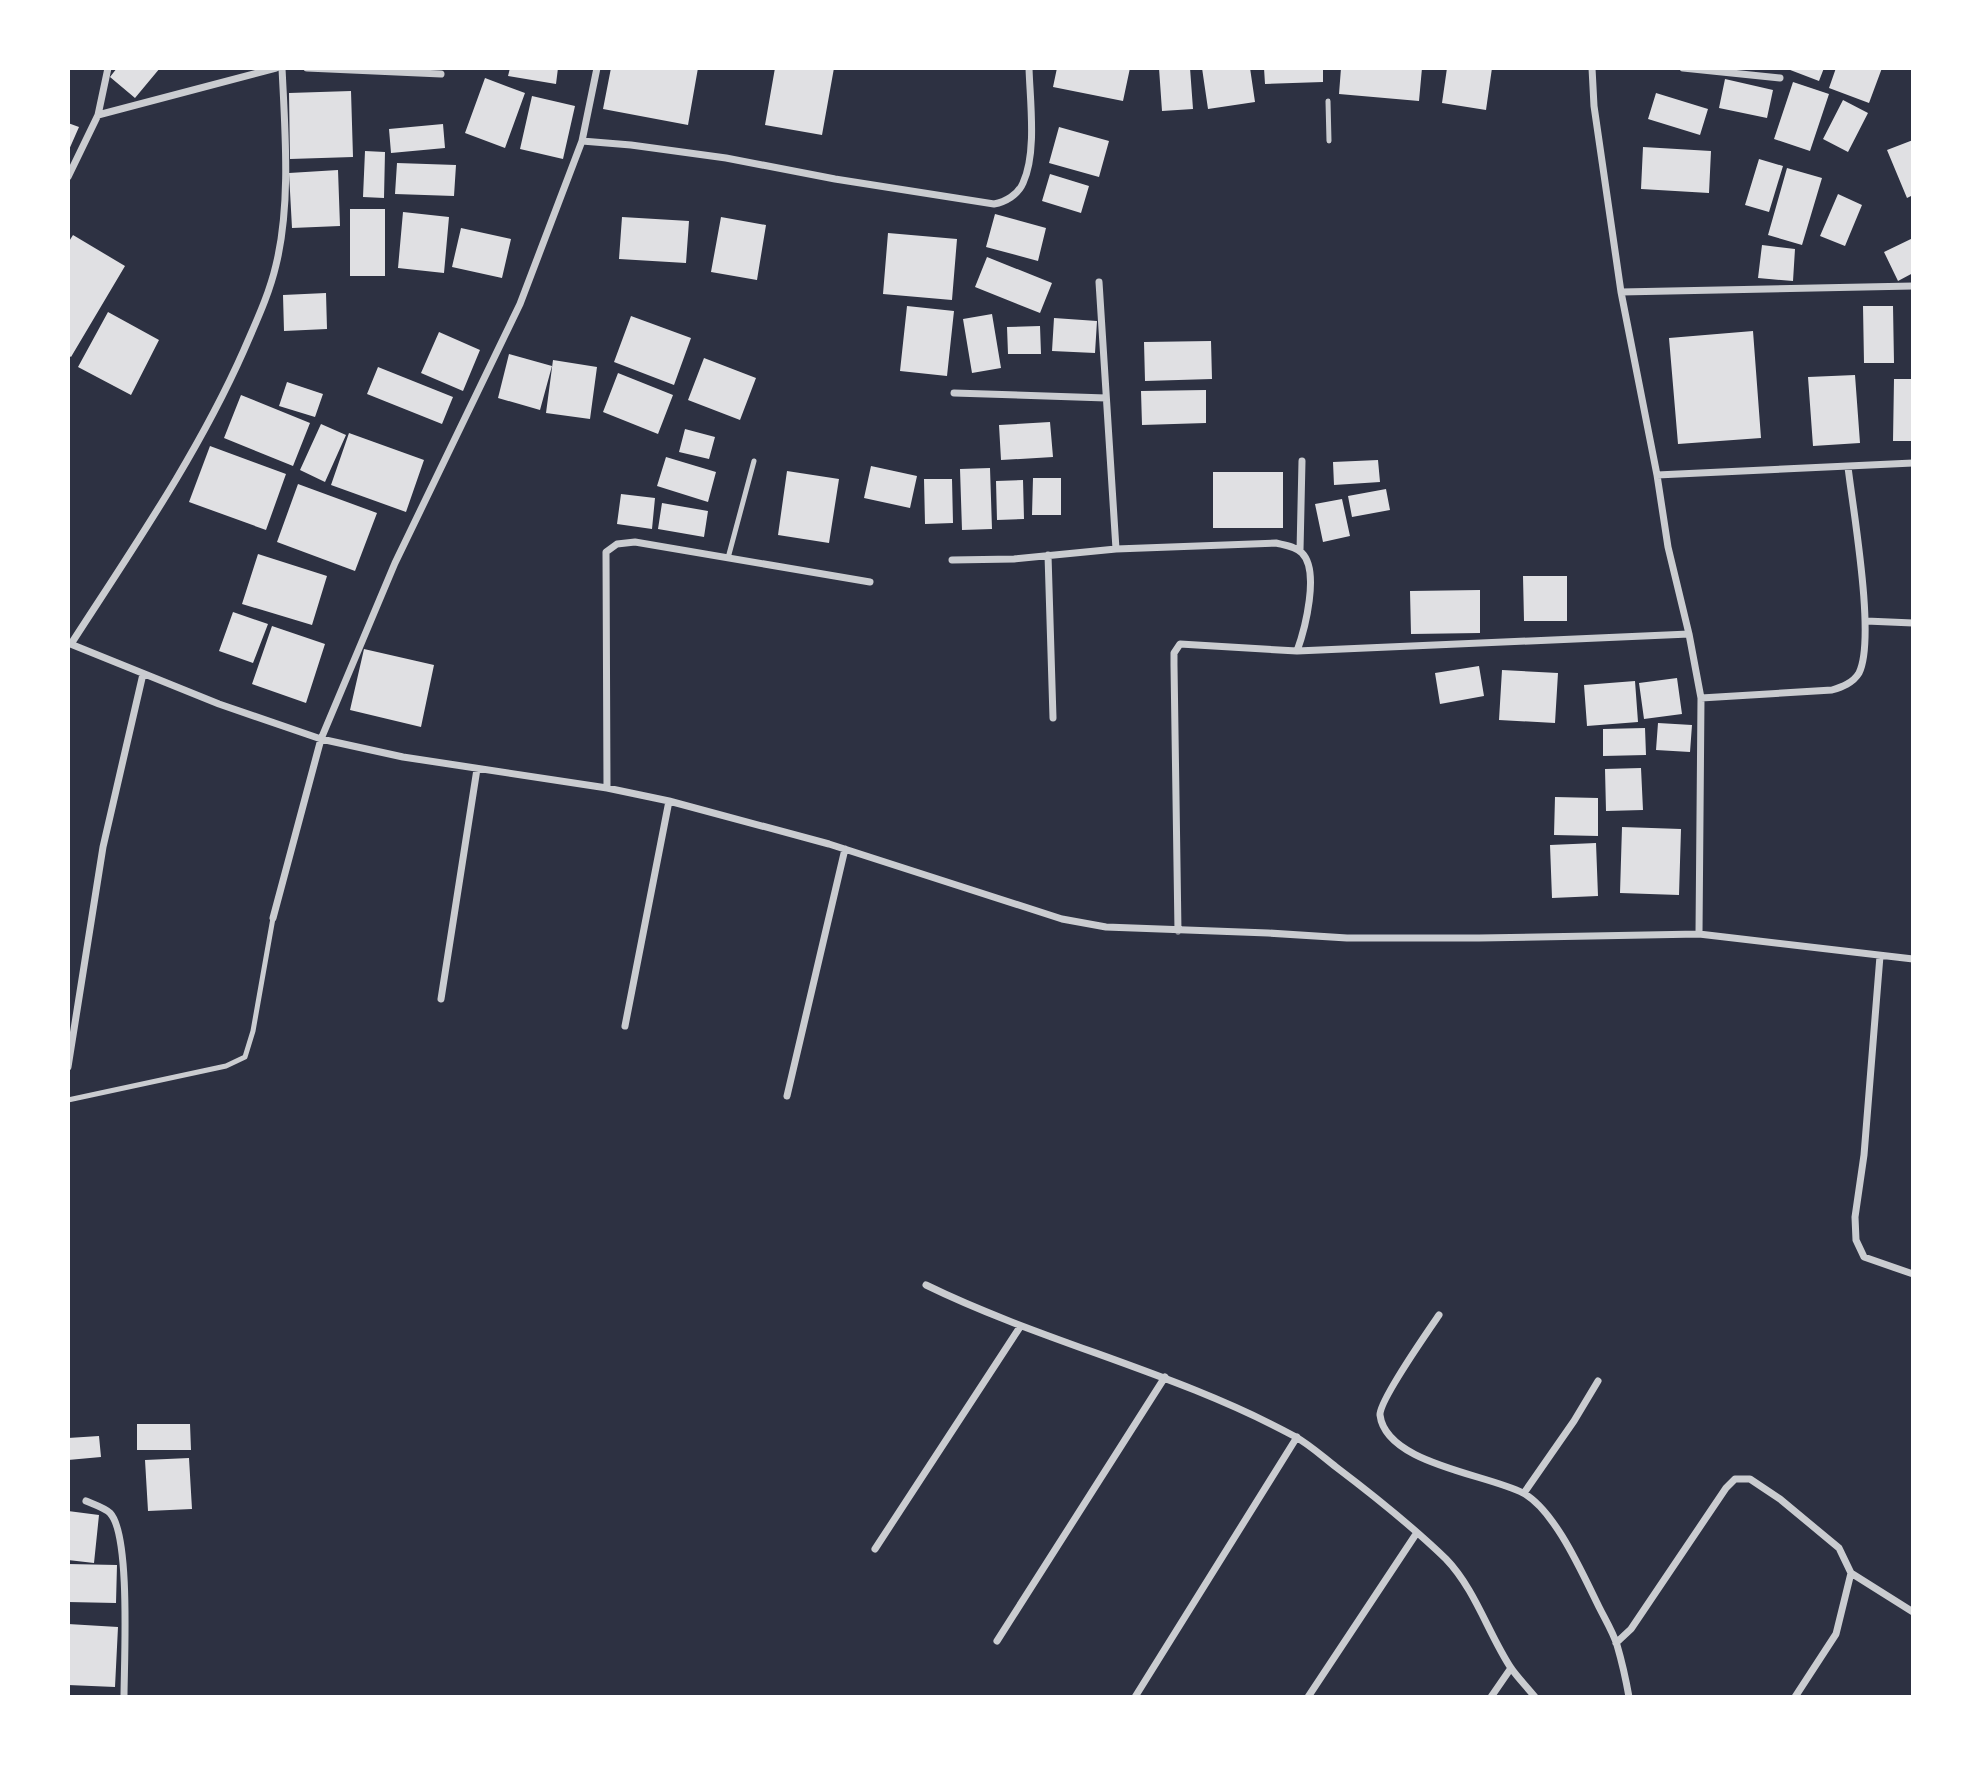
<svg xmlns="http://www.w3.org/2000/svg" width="1981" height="1765" font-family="'Public Sans',sans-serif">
	<rect width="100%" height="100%" fill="#2d3142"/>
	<path fill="#e0e0e3" d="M117,68H160L135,98L110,77Z
		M510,68H558L556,84L508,76Z
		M611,68H698L688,125L603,109Z
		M775,68H834L822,135L765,125Z
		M1057,68H1130L1123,101L1053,87Z
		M1159,68H1190L1193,109L1162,111Z
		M1202,68H1250L1255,102L1208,109Z
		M1264,68H1323V82L1265,84Z
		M1341,68H1422L1419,101L1339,94Z
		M1447,68H1492L1486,110L1442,103Z
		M1785,68H1824L1819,81Z
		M1836,68H1882L1869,103L1829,88Z
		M485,78L525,93L505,148L465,133Z
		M1725,79L1773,90L1767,118L1719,108Z
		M1793,82L1829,94L1810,151L1774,139Z
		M351,91L353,157L290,159L289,93Z
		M1656,93L1708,109L1700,135L1648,119Z
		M532,96L575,106L563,159L520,149Z
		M1843,100L1868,113L1848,152L1823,139Z
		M68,123L79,127L68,152Z
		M443,124L445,148L391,153L389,129Z
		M1059,127L1109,141L1099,177L1049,163Z
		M1913,140V195L1907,198L1887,150Z
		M1643,147L1711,151L1709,193L1641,189Z
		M365,151L385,152L384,198L363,197Z
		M1759,159L1783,166L1769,212L1745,205Z
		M397,163L456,165L454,196L395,194Z
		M1787,168L1822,178L1802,245L1768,235Z
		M338,170L340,226L292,228L289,173Z
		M1050,174L1089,186L1081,213L1042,201Z
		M1838,194L1862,205L1845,246L1820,236Z
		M350,209H385V276H350Z
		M403,212L449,217L444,273L398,268Z
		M995,214L1046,228L1038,261L986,247Z
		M622,217L689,221L686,263L619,259Z
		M721,217L766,225L757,280L711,272Z
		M461,228L511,239L502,278L452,267Z
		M888,233L957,239L952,300L883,294Z
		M73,235L125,266L71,357L68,355V243Z
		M1913,238V273L1898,281L1884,252Z
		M1762,245L1795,249L1793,281L1758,278Z
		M987,257L1052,283L1040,313L975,287Z
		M326,293L327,329L284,331L283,295Z
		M907,306L954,311L947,376L900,371Z
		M1863,306H1893L1894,363H1864Z
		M108,312L159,340L131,395L78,367Z
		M992,314L1001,368L972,373L963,319Z
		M631,316L691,338L674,385L614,362Z
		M1054,318L1097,321L1095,353L1052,351Z
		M1040,326L1041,354H1008L1007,327Z
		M1753,331L1761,438L1678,444L1669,338Z
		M439,332L480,350L463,391L421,373Z
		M1211,341L1212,379L1145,381L1144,342Z
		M509,354L552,366L540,410L498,398Z
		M704,358L756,378L740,420L688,400Z
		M553,360L597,367L590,419L546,413Z
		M378,367L453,397L442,424L367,394Z
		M618,373L673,395L658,434L603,412Z
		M1855,375L1860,443L1813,446L1808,377Z
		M1894,379H1913V441H1893Z
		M287,382L323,394L315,417L279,406Z
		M1206,390V423L1142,425L1141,391Z
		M241,395L310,423L293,466L224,438Z
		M1050,422L1053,457L1001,460L999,425Z
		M321,424L346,435L325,482L300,470Z
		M685,429L715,437L709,459L679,452Z
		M349,433L424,460L406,512L331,485Z
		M210,446L286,474L266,530L189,502Z
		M666,457L716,472L708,502L657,486Z
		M1378,460L1380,482L1334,485L1333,462Z
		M871,466L917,476L910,508L864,498Z
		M990,468L992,529L962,530L960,469Z
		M787,471L839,479L829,543L778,535Z
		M1213,472H1283V528H1213Z
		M1033,478H1061V515H1032Z
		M924,479H952L953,523L925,524Z
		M1023,480L1024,519L997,520L996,481Z
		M298,484L377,513L355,571L277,542Z
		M1386,489L1390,510L1352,517L1348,496Z
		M621,494L655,498L652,529L617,524Z
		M1342,499L1350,536L1323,542L1315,504Z
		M662,503L708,511L704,537L658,529Z
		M258,554L327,576L312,625L242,604Z
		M1523,576H1567V621H1524Z
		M1480,590V633L1411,634L1410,591Z
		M233,612L268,624L253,663L219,651Z
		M272,626L325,644L306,703L252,684Z
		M364,649L434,665L421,727L350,710Z
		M1479,666L1484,696L1440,704L1435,673Z
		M1502,670L1558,673L1555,723L1499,720Z
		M1677,678L1682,714L1644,719L1639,683Z
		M1635,681L1638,722L1587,726L1584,685Z
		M1658,723L1692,725L1690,752L1656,750Z
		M1645,728L1646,755L1603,756V729Z
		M1641,768L1643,810L1606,811L1605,769Z
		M1555,797L1598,798V836L1554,835Z
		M1622,827L1681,829L1679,895L1620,893Z
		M1596,843L1598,896L1552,898L1550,845Z
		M137,1424H190L191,1450H137Z
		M99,1436L101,1457L68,1460V1438Z
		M189,1458L192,1509L148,1511L145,1460Z
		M68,1511L99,1515L94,1563L68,1560Z
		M68,1564L117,1565L116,1603L68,1602Z
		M68,1624L118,1627L115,1687L68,1685Z"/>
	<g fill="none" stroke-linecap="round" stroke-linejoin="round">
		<path stroke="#caccd0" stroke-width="5" d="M1328,101L1329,141
			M728,558L754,461
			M68,1100L226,1066L245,1057L253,1031L273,918"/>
		<path stroke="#caccd0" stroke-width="7" d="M307,68L441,74
			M1592,68L1594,106L1621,292L1657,475L1668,547L1689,634L1701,698L1699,934
			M1683,68L1780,78
			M98,115L276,68
			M582,141L631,145L726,158L835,179L994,204C1005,202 1018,195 1023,183C1037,153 1030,101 1029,68
			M68,177L98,115L108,68
			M1099,282L1116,549L1276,543C1284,545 1295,546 1302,553C1320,571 1305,629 1297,651
			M1621,292L1913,286
			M954,393L1106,398
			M1657,475L1913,463
			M1300,551L1302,461
			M1048,555L1053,718
			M952,560L1014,559L1116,549
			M1866,621L1913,623
			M68,643L219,704L321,739L403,757L607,788L669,801L829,844L1062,919L1106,927L1268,933L1347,938H1479L1699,934L1913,959
			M71,644C133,548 198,454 244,350C256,322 269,295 276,265C291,204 285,131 282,68
			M1701,698L1832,690C1842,687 1853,683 1859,673C1876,639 1853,510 1848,467
			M607,788L606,552L617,544L635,542L870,582
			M273,918L321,739L395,563L520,304L582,141L597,68
			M1178,931L1174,665V653L1180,644L1297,651L1689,634
			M1880,956L1864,1155L1855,1217L1856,1240L1864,1257L1913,1274
			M441,999L477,769
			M625,1026L669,801
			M68,1067L103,847L143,674
			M787,1096L845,849
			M926,1285C1045,1343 1176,1372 1294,1436C1309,1444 1323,1457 1336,1467C1373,1495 1413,1527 1446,1559C1475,1589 1489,1635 1511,1668C1518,1678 1527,1687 1535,1697
			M1439,1315C1428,1331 1379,1401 1380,1415C1386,1464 1487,1474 1523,1493C1555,1510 1583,1575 1599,1607C1605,1619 1613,1632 1617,1645C1622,1662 1626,1680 1629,1697
			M1524,1493L1574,1421L1598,1381
			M86,1501C93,1504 105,1508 110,1513C131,1535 124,1663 124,1697
			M875,1549L1020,1327
			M997,1641L1165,1377
			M1616,1643L1631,1629L1726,1488L1735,1479H1750L1780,1499L1839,1548L1851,1573L1913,1612
			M1135,1697L1297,1437
			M1308,1697L1416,1534
			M1491,1697L1511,1668
			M1795,1697L1836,1634L1851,1573"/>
	</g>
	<rect width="1981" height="1765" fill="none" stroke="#ffffff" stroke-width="140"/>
</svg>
